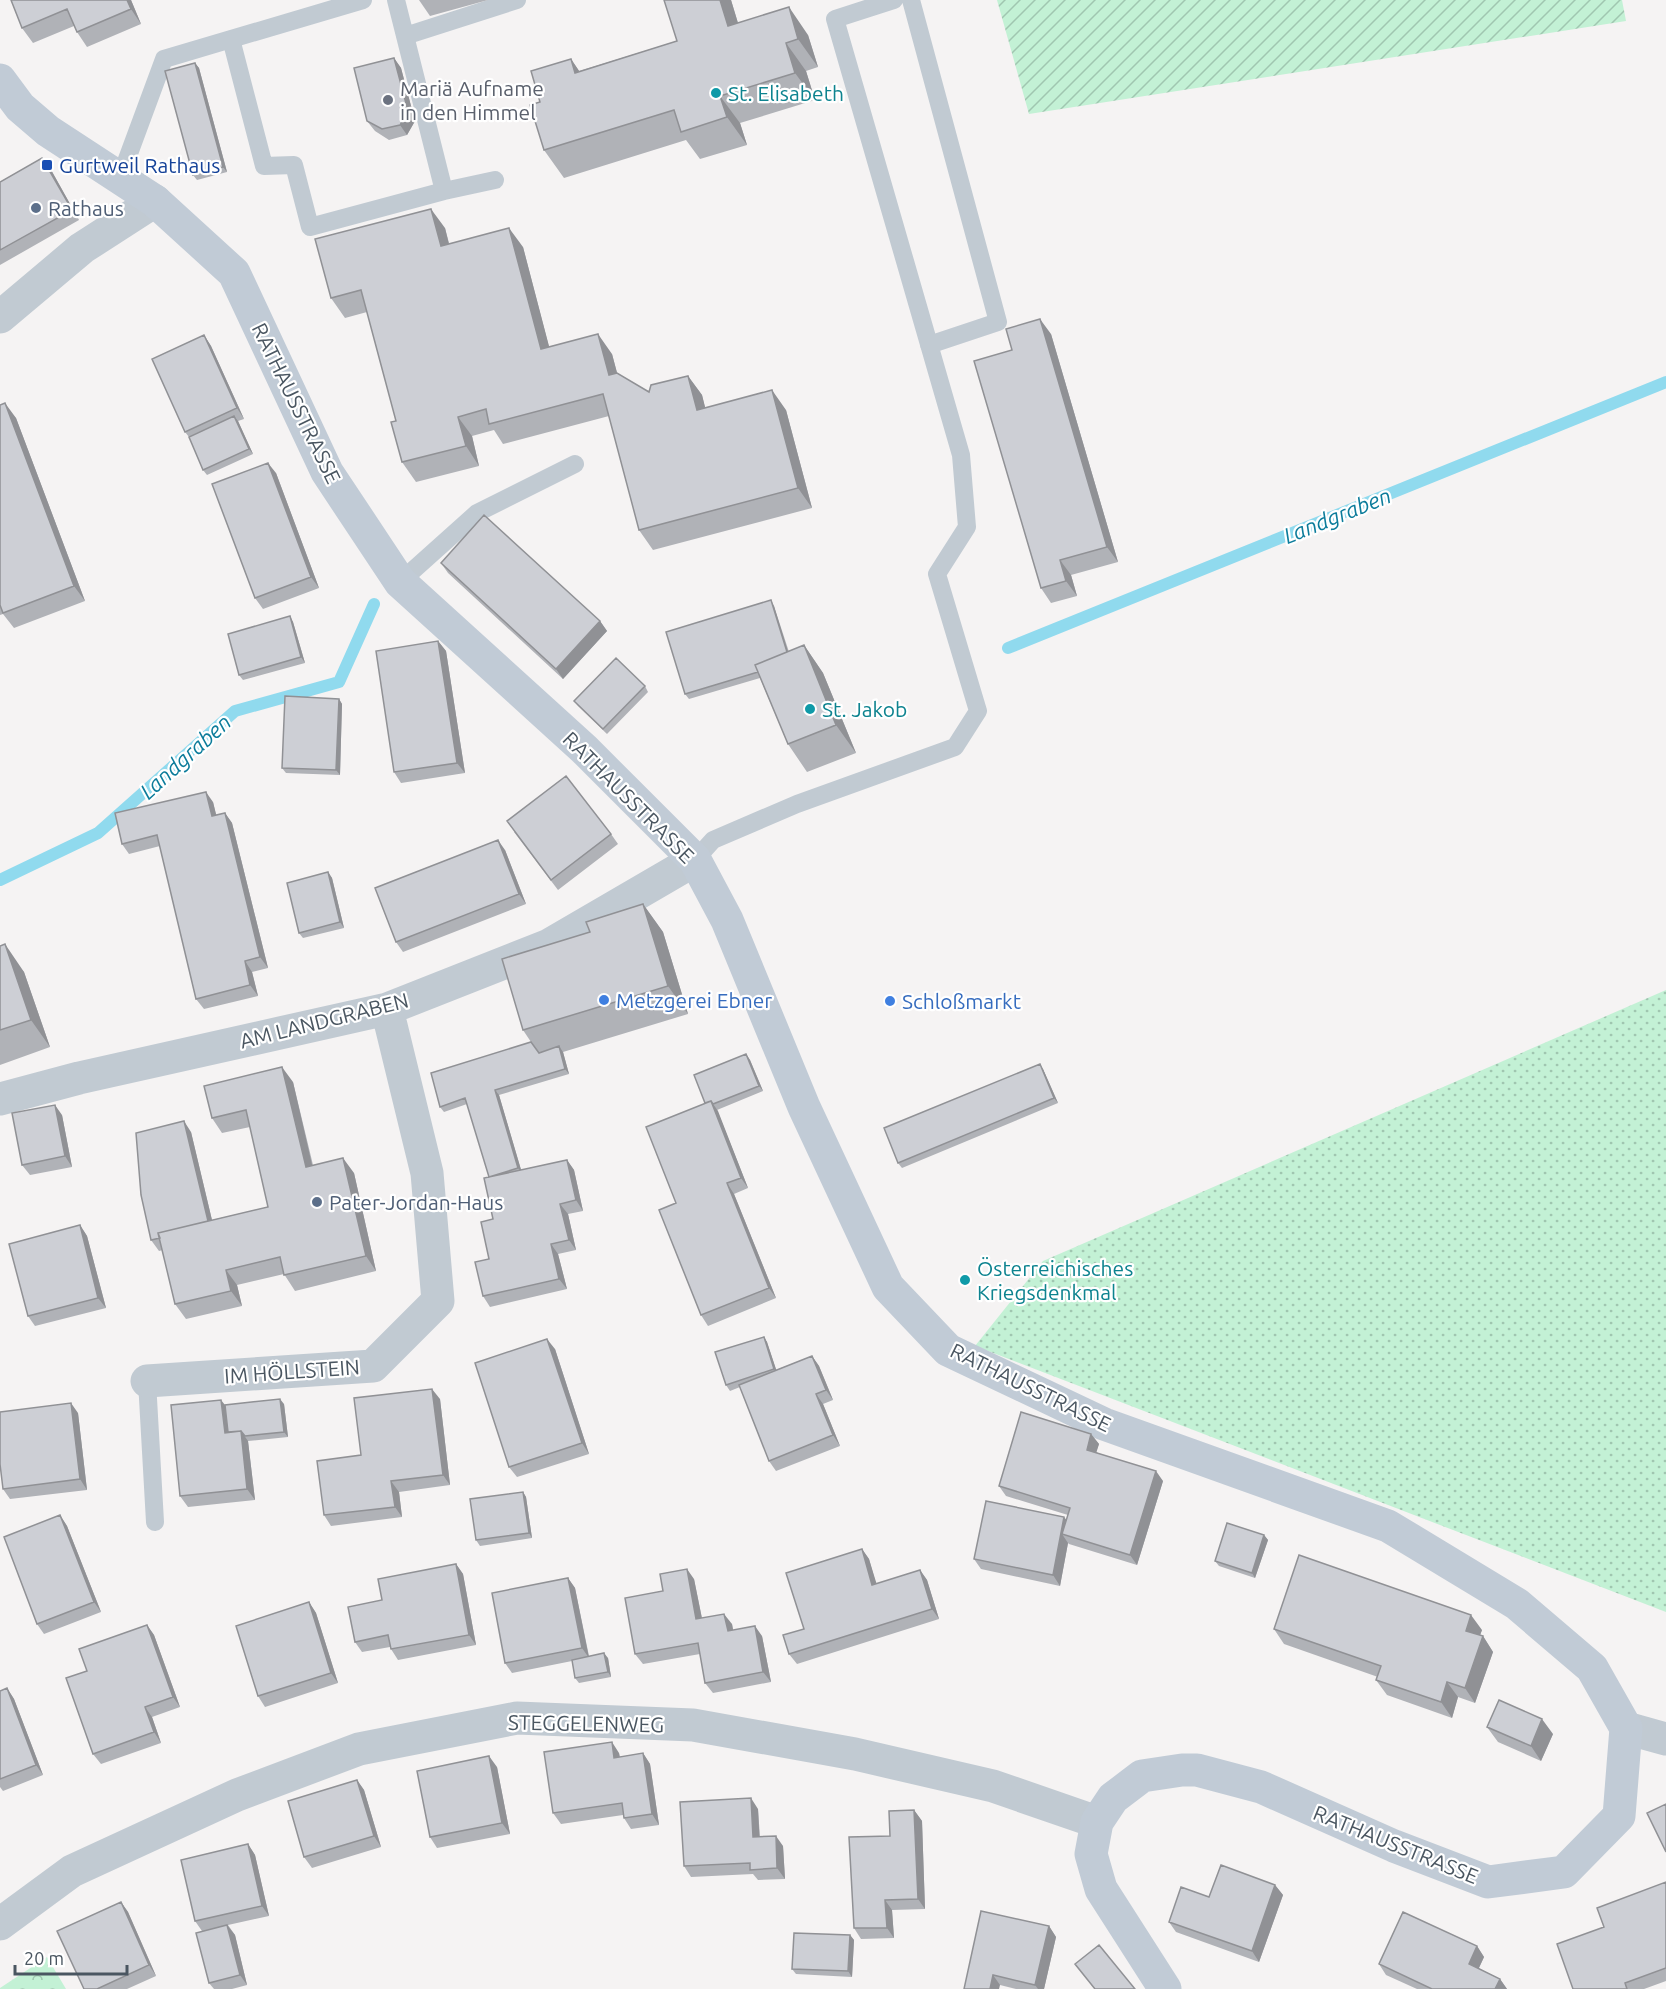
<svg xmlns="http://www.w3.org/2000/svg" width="1666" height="1989" font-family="Ubuntu,sans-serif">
	<defs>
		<pattern id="grass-dots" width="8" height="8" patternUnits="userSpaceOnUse" patternTransform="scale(1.5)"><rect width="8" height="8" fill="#c3f1d5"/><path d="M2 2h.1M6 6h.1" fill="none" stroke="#a0c6b0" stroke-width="1.8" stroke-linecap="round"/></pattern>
		<pattern id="forest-crowns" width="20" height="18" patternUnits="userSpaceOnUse" patternTransform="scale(1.5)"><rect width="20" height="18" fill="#c3f1d5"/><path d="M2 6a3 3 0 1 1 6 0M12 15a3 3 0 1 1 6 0" fill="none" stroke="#a0c6b0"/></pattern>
		<pattern id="garden-furrows" width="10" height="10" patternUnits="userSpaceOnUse" patternTransform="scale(1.5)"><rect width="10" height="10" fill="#c3f1d5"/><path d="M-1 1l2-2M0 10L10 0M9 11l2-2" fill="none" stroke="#a0c6b0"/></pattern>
	</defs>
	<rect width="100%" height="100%" fill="#f5f3f3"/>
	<path fill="url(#grass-dots)" d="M1666,990V1612L975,1346L1043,1261Z"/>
	<path fill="url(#forest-crowns)" d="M47,1957L66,1989H0V1988Z"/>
	<path fill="url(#garden-furrows)" d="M997,0H1622L1626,21L1029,114Z"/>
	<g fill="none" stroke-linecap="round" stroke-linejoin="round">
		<path stroke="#90daee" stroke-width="12" d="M1008,648L1666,382
			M0,880L98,833L235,711L339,682L374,604"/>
		<path stroke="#c1cad2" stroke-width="18" d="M396,0L444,191L495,180
			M911,0L998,322L929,345
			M405,36L517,0
			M231,39L264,166L294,165L310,227L444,191
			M120,178L164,59L363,0
			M400,582L477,513L575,464
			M695,860L713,840L797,804L955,747L978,711L937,574L967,527L961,455L835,19L894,0
			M147,1381L155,1522"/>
		<path stroke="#c1cad2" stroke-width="33" d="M0,317L82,248L155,201
			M0,1099L79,1078L387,1009L549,945L695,860
			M147,1381L373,1366L438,1301L427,1173L387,1009
			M1626,1728L1666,1739
			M0,1924L72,1871L237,1795L359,1749L517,1718L693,1725L855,1754L993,1786L1097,1822"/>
		<path stroke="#c1cbd6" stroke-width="33" d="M0,80L20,107L48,131L155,201L234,273L327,472L400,582L584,749L695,860L727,920L804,1107L888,1287L948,1350L1104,1424L1388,1526L1517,1604L1592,1668L1626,1728L1619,1816L1564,1872L1488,1882L1394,1846L1261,1787L1197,1770H1182L1142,1776L1113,1798L1097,1822L1091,1854L1101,1889L1165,1989"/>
	</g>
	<path fill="#b0b2b7" d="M11,0H131L141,24L87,47L77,32L74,26L33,43L22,28Z
		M419,0H488L430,16Z
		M731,0L738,23L808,35L818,67L806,71L815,100L740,123L747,145L700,159L686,140L564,178L544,150L540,102L571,59L579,71L677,41Z
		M394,58L401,68L415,121L407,135L389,140L375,131L367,121Z
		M195,63L199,68L227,172L197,180L193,175Z
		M42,158L50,168L79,220L0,265V182Z
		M445,228L449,243L523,247L549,347L612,354L617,373L649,392L688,376L702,395L705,408L786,410L812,508L653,550L639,530L609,416L503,444L494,430L472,436L479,466L416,482L402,462L396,421L367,312L345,318L331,298Z
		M1051,334L1118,562L1071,575L1077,596L1051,603L1041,588L1012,350Z
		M204,335L211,346L244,419L238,421L253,454L207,475L203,470L189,437L185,432Z
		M0,405L16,418L85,601L14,628L3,614L0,615Z
		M276,473L319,588L263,609L255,598Z
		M441,563L600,621L607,631L563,679L448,573Z
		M774,606L789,652L804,645L823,673L856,753L807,772L788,744L760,678L689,699L685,694Z
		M290,616L293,622L305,663L243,680L239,675Z
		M438,641L446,651L465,773L401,783L394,772Z
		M645,686L648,692L607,734L578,706L574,701Z
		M339,699L342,704L340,775L286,773L282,768Z
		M213,802L216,815L225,813L232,823L268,968L252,972L258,996L204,1009L196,999L160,846L129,854L122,844Z
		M514,832L611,834L618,844L558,890Z
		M505,850L526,904L403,952L396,942Z
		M328,872L332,878L344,928L303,938L299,933Z
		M643,904L663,932L688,1014L563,1052L569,1074L499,1095L521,1170L567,1160L574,1170L583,1211L568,1214L576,1250L558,1254L567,1289L490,1307L483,1296L489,1259L493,1219L489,1177L467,1104L444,1112L440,1107L531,1042L523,1030L590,932Z
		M0,946L24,972L50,1047L0,1065Z
		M746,1054L750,1060L763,1091L717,1110L748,1188L734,1194L776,1298L708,1326L701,1315L676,1203L705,1103Z
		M1043,1069L1058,1103L902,1168L898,1163Z
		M293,1082L313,1165L354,1173L376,1271L295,1291L284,1274L237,1285L242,1306L186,1319L175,1304L163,1250L159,1251L151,1240L191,1132L212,1220L268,1207L250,1127L222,1133L212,1118Z
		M62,1115L72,1167L30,1175L22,1165Z
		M80,1225L87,1236L106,1308L35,1326L28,1316Z
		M764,1337L767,1342L776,1370L812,1356L819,1366L833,1400L823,1404L840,1446L776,1471L769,1461L740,1387L730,1391L726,1385Z
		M555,1349L589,1454L517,1477L509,1467Z
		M440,1399L450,1485L399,1492L402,1517L331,1526L324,1515L361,1455Z
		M284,1404L288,1437L248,1441L255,1500L188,1507L180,1496L225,1405Z
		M78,1413L87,1490L10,1499L3,1489Z
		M1091,1434L1099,1444L1096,1452L1163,1481L1137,1565L1069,1544L1068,1543L1060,1586L981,1569L974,1559L1064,1517L1066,1520L1068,1515L1006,1496L999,1486Z
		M523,1492L526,1497L532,1538L480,1546L476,1540Z
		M60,1515L67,1526L101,1612L44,1634L37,1624Z
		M1264,1535L1268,1540L1255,1578L1219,1566L1215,1561Z
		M862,1549L869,1559L876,1584L920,1570L927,1580L939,1619L797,1664L789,1654L804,1629Z
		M456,1564L463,1574L476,1645L398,1660L391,1649L390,1647L362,1652L355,1642L382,1600Z
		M568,1578L575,1588L589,1656L608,1658L611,1677L579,1683L575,1678L572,1661L512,1673L505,1663Z
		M694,1579L702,1618L732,1624L733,1630L762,1636L771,1682L713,1693L705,1683L700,1654L643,1664L635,1654L663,1591Z
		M309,1602L316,1613L338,1683L265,1707L258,1696Z
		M147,1625L154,1635L180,1707L152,1717L161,1743L101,1764L93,1754L87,1671Z
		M1274,1629L1482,1630L1480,1635L1483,1636L1493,1652L1475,1703L1458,1697L1452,1718L1387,1695L1376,1680L1378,1677L1284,1644Z
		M7,1688L14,1699L43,1775L3,1791L0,1787V1691Z
		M1487,1727L1553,1734L1541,1761L1498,1742Z
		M619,1753L620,1757L643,1753L650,1764L659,1825L631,1829L624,1818L623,1815L561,1824L553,1813Z
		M497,1767L510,1834L437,1848L430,1837Z
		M357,1780L364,1790L381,1847L312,1868L304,1857Z
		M758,1809L760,1837L783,1846L785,1879L758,1880L753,1874L691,1877L684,1866Z
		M914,1810L922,1821L925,1909L892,1910L894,1938L861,1939L854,1928L890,1836Z
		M248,1844L255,1855L269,1916L228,1925L235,1935L247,1985L232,1989H214L209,1983L202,1931L195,1921Z
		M1666,1882V1981L1644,1989H1573L1604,1927Z
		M1275,1885L1283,1895L1259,1962L1176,1932L1169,1922L1209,1897Z
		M121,1902L128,1912L156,1976L127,1989H84Z
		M1049,1926L1056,1937L1044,1989H1016L1000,1985L964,1989Z
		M850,1935L854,1940L852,1977L796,1974L792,1969Z
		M1477,1946L1484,1957L1479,1968L1500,1979L1507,1989H1417L1386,1975L1379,1964Z"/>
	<path fill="#909195" d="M127,0H131L141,24L131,9Z
		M720,0H731L747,53L728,26Z
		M789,7L808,35L818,67L798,39Z
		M786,43L806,71L815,100L795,73Z
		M394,58L401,68L415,121L407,135L400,125Z
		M571,59L590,87L575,73Z
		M195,63L199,68L227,172L223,167Z
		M720,96L740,123L747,145L727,117Z
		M42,158L50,168L79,220L72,210Z
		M431,209L445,228L454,265L441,246Z
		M509,228L523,247L555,369L541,349Z
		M1040,319L1051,334L1118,562L1107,547Z
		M598,334L612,354L623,395L609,375Z
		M204,335L211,346L244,419L237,408Z
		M688,376L702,395L711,430L697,410Z
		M772,390L786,410L812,508L798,488Z
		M5,403L16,418L85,601L74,586Z
		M234,416L238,421L253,454L249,449Z
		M458,417L472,436L479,466L466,446Z
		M268,463L276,473L319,588L311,577Z
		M1060,560L1071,575L1077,596L1066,581Z
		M771,600L774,606L793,668L790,662Z
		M290,616L293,622L305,663L301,657Z
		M600,621L607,631L563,679L556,669Z
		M438,641L446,651L465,773L457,763Z
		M804,645L823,673L856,753L836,725Z
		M339,699L342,704L340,775L336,770Z
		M206,792L213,802L219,826L212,816Z
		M225,813L232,823L268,968L260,957Z
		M498,840L505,850L526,904L519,894Z
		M328,872L332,878L344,928L340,922Z
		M643,904L663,932L688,1014L668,986Z
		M5,944L24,972L50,1047L31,1020Z
		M245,961L252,972L258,996L250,985Z
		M559,1046L563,1052L569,1074L565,1069Z
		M746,1054L750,1060L763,1091L759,1086Z
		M1040,1064L1043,1069L1058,1103L1054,1098Z
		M282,1067L293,1082L316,1182L306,1167Z
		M495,1090L499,1095L522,1173L518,1168Z
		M711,1101L718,1111L748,1188L741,1178Z
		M55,1105L62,1115L72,1167L65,1156Z
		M184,1121L191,1132L216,1237L209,1227Z
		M343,1158L354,1173L376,1271L366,1256Z
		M567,1160L574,1170L583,1211L576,1200Z
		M727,1183L734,1194L776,1298L769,1288Z
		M560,1204L568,1214L576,1250L569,1240Z
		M80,1225L87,1236L106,1308L98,1298Z
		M551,1244L558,1254L567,1289L559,1279Z
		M226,1270L237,1285L242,1306L231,1291Z
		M764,1337L767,1342L778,1375L774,1369Z
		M547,1339L555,1349L589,1454L582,1443Z
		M812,1356L819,1366L833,1400L826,1390Z
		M432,1389L440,1399L450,1485L443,1475Z
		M816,1394L823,1404L840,1446L833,1435Z
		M280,1399L284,1404L288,1437L284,1432Z
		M221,1400L229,1410L232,1438L225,1433Z
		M71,1403L78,1413L87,1490L80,1479Z
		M241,1431L248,1441L255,1500L247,1489Z
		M1091,1434L1099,1444L1094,1460L1087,1450Z
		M1156,1471L1163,1481L1137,1565L1130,1555Z
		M391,1481L399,1492L402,1517L395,1507Z
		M523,1492L526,1497L532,1538L529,1533Z
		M60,1515L67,1526L101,1612L94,1602Z
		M1064,1517L1072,1527L1062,1534L1068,1543L1060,1586L1053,1575Z
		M1264,1535L1268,1540L1255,1578L1252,1573Z
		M862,1549L869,1559L880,1595L872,1585Z
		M456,1564L463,1574L476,1645L469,1635Z
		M687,1569L694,1579L704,1629L696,1619Z
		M920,1570L927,1580L939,1619L932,1609Z
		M568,1578L575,1588L589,1658L582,1648Z
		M309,1602L316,1613L338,1683L331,1673Z
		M724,1614L732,1624L735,1641L728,1631Z
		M1471,1615L1482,1630L1476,1646L1466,1631Z
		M147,1625L154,1635L180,1707L173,1697Z
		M755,1626L762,1636L771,1682L763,1672Z
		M1483,1636L1493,1652L1475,1703L1465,1688Z
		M604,1653L608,1658L611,1677L608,1672Z
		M1447,1682L1458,1697L1452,1718L1441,1702Z
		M7,1688L14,1699L43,1775L36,1765Z
		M145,1707L152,1717L161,1743L154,1732Z
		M1542,1719L1553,1734L1541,1761L1531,1746Z
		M612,1742L619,1753L621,1768L614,1758Z
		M643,1753L650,1764L659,1825L652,1814Z
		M489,1756L497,1767L510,1834L502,1823Z
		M357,1780L364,1790L381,1847L374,1836Z
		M751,1798L758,1809L760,1848L753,1837Z
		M914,1810L922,1821L925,1909L918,1899Z
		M776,1836L783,1846L785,1879L777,1868Z
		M248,1844L255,1855L269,1916L262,1906Z
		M1275,1885L1283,1895L1259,1962L1252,1951Z
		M885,1900L892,1910L894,1938L887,1928Z
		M121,1902L128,1912L156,1976L149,1965Z
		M227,1925L235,1935L247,1985L240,1975Z
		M1049,1926L1056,1937L1044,1989H1038L1035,1985Z
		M850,1935L854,1940L852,1977L848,1971Z
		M1477,1946L1484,1957L1476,1974L1469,1964Z
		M993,1975L1000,1985L999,1989H990Z
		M1500,1979L1507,1989H1495Z"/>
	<path fill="#cdcfd5" stroke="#909195" stroke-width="1.5" d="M11,0H127L131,9L77,32L67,9L22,28Z
		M664,0H720L728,26L789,7L798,39L786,43L795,73L720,96L727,117L681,132L674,110L544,150L530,105L540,102L531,71L571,59L575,73L677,41Z
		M394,58L408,111L400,125L382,129L367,121L354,68Z
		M195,63L223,167L193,175L165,71Z
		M42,158L72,210L0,250V182Z
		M431,209L441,246L509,228L541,349L598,334L609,375L617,373L649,392L651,385L688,376L697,410L772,390L798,488L639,530L603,394L489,424L486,409L458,417L466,446L402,462L391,422L396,421L361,290L331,298L315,239Z
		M1040,319L1107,547L1060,560L1066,581L1041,588L974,361L1012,350L1006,329Z
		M204,335L237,408L185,432L152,359Z
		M5,403L74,586L3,613L0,605V405Z
		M234,416L249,449L203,470L189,437Z
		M268,463L311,577L255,598L212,484Z
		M484,515L600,621L556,669L441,563Z
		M771,600L787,652L755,665L758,672L685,694L666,632Z
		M290,616L301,657L239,675L228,634Z
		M438,641L457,763L394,772L376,651Z
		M804,645L836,725L788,744L755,665Z
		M616,658L645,686L603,729L574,701Z
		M285,696L339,699L336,770L282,768Z
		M566,776L611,834L551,880L507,821Z
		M206,792L212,816L225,813L260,957L245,961L250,985L196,999L157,835L122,844L115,813Z
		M498,840L519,894L396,942L375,888Z
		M328,872L340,922L299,933L287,883Z
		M643,904L668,986L523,1030L502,959L590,932L586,922Z
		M5,944L31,1020L0,1030V946Z
		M531,1042L539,1053L559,1046L565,1069L495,1090L518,1168L489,1177L465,1098L440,1107L431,1073Z
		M746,1054L759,1086L713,1104L711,1101L705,1103L694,1075Z
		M1040,1064L1054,1098L898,1163L884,1128Z
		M282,1067L306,1167L343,1158L366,1256L284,1275L280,1257L226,1270L231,1291L175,1304L158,1233L268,1207L246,1110L212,1118L204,1086Z
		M711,1101L741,1178L727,1183L769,1288L701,1315L659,1210L676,1203L646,1127Z
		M55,1105L65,1156L22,1165L12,1113Z
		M184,1121L208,1221L158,1233L160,1238L151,1240L141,1195L136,1133Z
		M567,1160L576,1200L560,1204L569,1240L551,1244L559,1279L483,1296L475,1262L489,1259L481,1222L493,1219L484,1178Z
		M80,1225L98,1298L28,1316L9,1244Z
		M764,1337L774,1369L726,1385L715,1352Z
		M547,1339L582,1443L509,1467L475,1363Z
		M812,1356L826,1390L816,1394L833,1435L769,1461L739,1385Z
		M432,1389L443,1475L391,1481L395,1507L324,1515L317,1461L361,1455L354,1398Z
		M280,1399L284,1432L245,1436L241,1431L228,1432L225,1405Z
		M221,1400L225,1433L241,1431L247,1489L180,1496L171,1405Z
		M71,1403L80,1479L3,1489L0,1464V1412Z
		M1021,1412L1091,1434L1087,1450L1156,1471L1130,1555L1062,1534L1070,1508L999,1486Z
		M523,1492L529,1533L476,1540L470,1499Z
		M986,1501L1064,1517L1053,1575L974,1559Z
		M60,1515L94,1602L37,1624L4,1537Z
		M1227,1523L1264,1535L1252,1573L1215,1561Z
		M862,1549L872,1585L920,1570L932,1609L789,1654L783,1635L804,1629L786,1573Z
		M1299,1555L1471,1615L1466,1631L1483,1636L1465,1688L1447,1682L1441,1702L1376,1680L1381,1666L1274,1629Z
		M456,1564L469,1635L391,1649L388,1635L355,1642L348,1607L382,1600L378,1579Z
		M687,1569L696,1619L724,1614L728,1631L755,1626L763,1672L705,1683L698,1643L635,1654L625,1598L663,1591L660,1574Z
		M568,1578L582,1648L505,1663L492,1593Z
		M309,1602L331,1673L258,1696L236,1626Z
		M147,1625L173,1697L145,1707L154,1732L93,1754L66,1678L87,1671L79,1649Z
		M604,1653L608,1672L575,1678L572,1660Z
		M7,1688L36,1765L0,1779V1691Z
		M1499,1700L1542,1719L1531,1746L1487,1727Z
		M612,1742L614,1758L643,1753L652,1814L624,1818L622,1803L553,1813L544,1752Z
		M489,1756L502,1823L430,1837L417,1771Z
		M357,1780L374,1836L304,1857L288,1801Z
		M751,1798L753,1837L776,1836L777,1868L750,1870V1863L684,1866L680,1802Z
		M1666,1804V1852L1647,1813Z
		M914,1810L918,1899L885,1900L887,1928H854L849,1837L890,1836L889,1811Z
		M248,1844L262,1906L195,1921L181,1860Z
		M1221,1865L1275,1885L1252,1951L1169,1922L1181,1887L1209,1897Z
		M1666,1882V1968L1625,1983L1627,1989H1573L1557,1944L1604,1927L1597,1908Z
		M121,1902L149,1965L97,1989H84L57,1931Z
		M981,1911L1049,1926L1035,1985L993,1975L990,1989H964Z
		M1403,1912L1477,1946L1469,1964L1500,1979L1495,1989H1432L1379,1964Z
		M227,1925L240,1975L209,1983L196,1933Z
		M794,1933L850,1935L848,1971L792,1969Z
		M1099,1945L1135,1989H1095L1075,1964Z"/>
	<g fill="#0f9aa8" stroke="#fff" stroke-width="2">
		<circle cx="716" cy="93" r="6"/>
		<circle cx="810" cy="709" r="6"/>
		<circle cx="965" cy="1280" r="6"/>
	</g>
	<circle fill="#6b7280" stroke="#fff" stroke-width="2" cx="388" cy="100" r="6"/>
	<rect fill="#1a4fb4" stroke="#fff" stroke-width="2" x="41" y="159" width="12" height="12" rx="3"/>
	<g fill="#5c6f8a" stroke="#fff" stroke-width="2">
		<circle cx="36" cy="208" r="6"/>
		<circle cx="317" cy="1202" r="6"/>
	</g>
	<g fill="#3f7fe0" stroke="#fff" stroke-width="2">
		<circle cx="604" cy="1000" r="6"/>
		<circle cx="890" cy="1001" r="6"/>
	</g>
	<g text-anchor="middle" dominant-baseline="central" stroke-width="4.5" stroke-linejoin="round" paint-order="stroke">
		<g font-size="21" fill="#5b616d" stroke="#fff" text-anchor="start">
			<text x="400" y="88">Mariä Aufname<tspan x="400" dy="24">in den Himmel</tspan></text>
		</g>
		<g font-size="21" fill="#0d838f" stroke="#fff" text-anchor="start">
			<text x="728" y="93">St. Elisabeth</text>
			<text x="822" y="709">St. Jakob</text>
			<text x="977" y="1268">Österreichisches<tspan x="977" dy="24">Kriegsdenkmal</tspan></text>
		</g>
		<g font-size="21" fill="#164399" stroke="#fff" text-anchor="start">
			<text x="59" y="165">Gurtweil Rathaus</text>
		</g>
		<g font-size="21" fill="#4e5e75" stroke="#fff" text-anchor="start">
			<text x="48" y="208">Rathaus</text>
			<text x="329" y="1202">Pater-Jordan-Haus</text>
		</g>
		<g font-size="21" fill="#4a5661" stroke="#fff">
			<text transform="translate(297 403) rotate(64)">RATHAUSSTRASSE</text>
			<text transform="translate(629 797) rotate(45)">RATHAUSSTRASSE</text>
			<text transform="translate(324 1020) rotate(-14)">AM LANDGRABEN</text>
			<text transform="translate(292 1371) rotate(-4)">IM HÖLLSTEIN</text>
			<text transform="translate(1031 1387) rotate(26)">RATHAUSSTRASSE</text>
			<text transform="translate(586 1723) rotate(1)">STEGGELENWEG</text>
			<text transform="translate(1396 1844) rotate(22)">RATHAUSSTRASSE</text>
		</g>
		<g font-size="21" fill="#366cbe" stroke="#fff" text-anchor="start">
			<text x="616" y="1000">Metzgerei Ebner</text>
			<text x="902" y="1001">Schloßmarkt</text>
		</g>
		<g font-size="22" font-style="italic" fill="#0c7c9b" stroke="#fff">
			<text transform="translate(1337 515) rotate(-22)">Landgraben</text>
			<text transform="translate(185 756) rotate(-42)">Landgraben</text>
		</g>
	</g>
	<path d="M15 1965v9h112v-9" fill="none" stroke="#4a5661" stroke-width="3"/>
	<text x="24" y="1965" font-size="18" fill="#4a5661" stroke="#ffffff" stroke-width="4.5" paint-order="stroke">20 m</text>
</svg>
